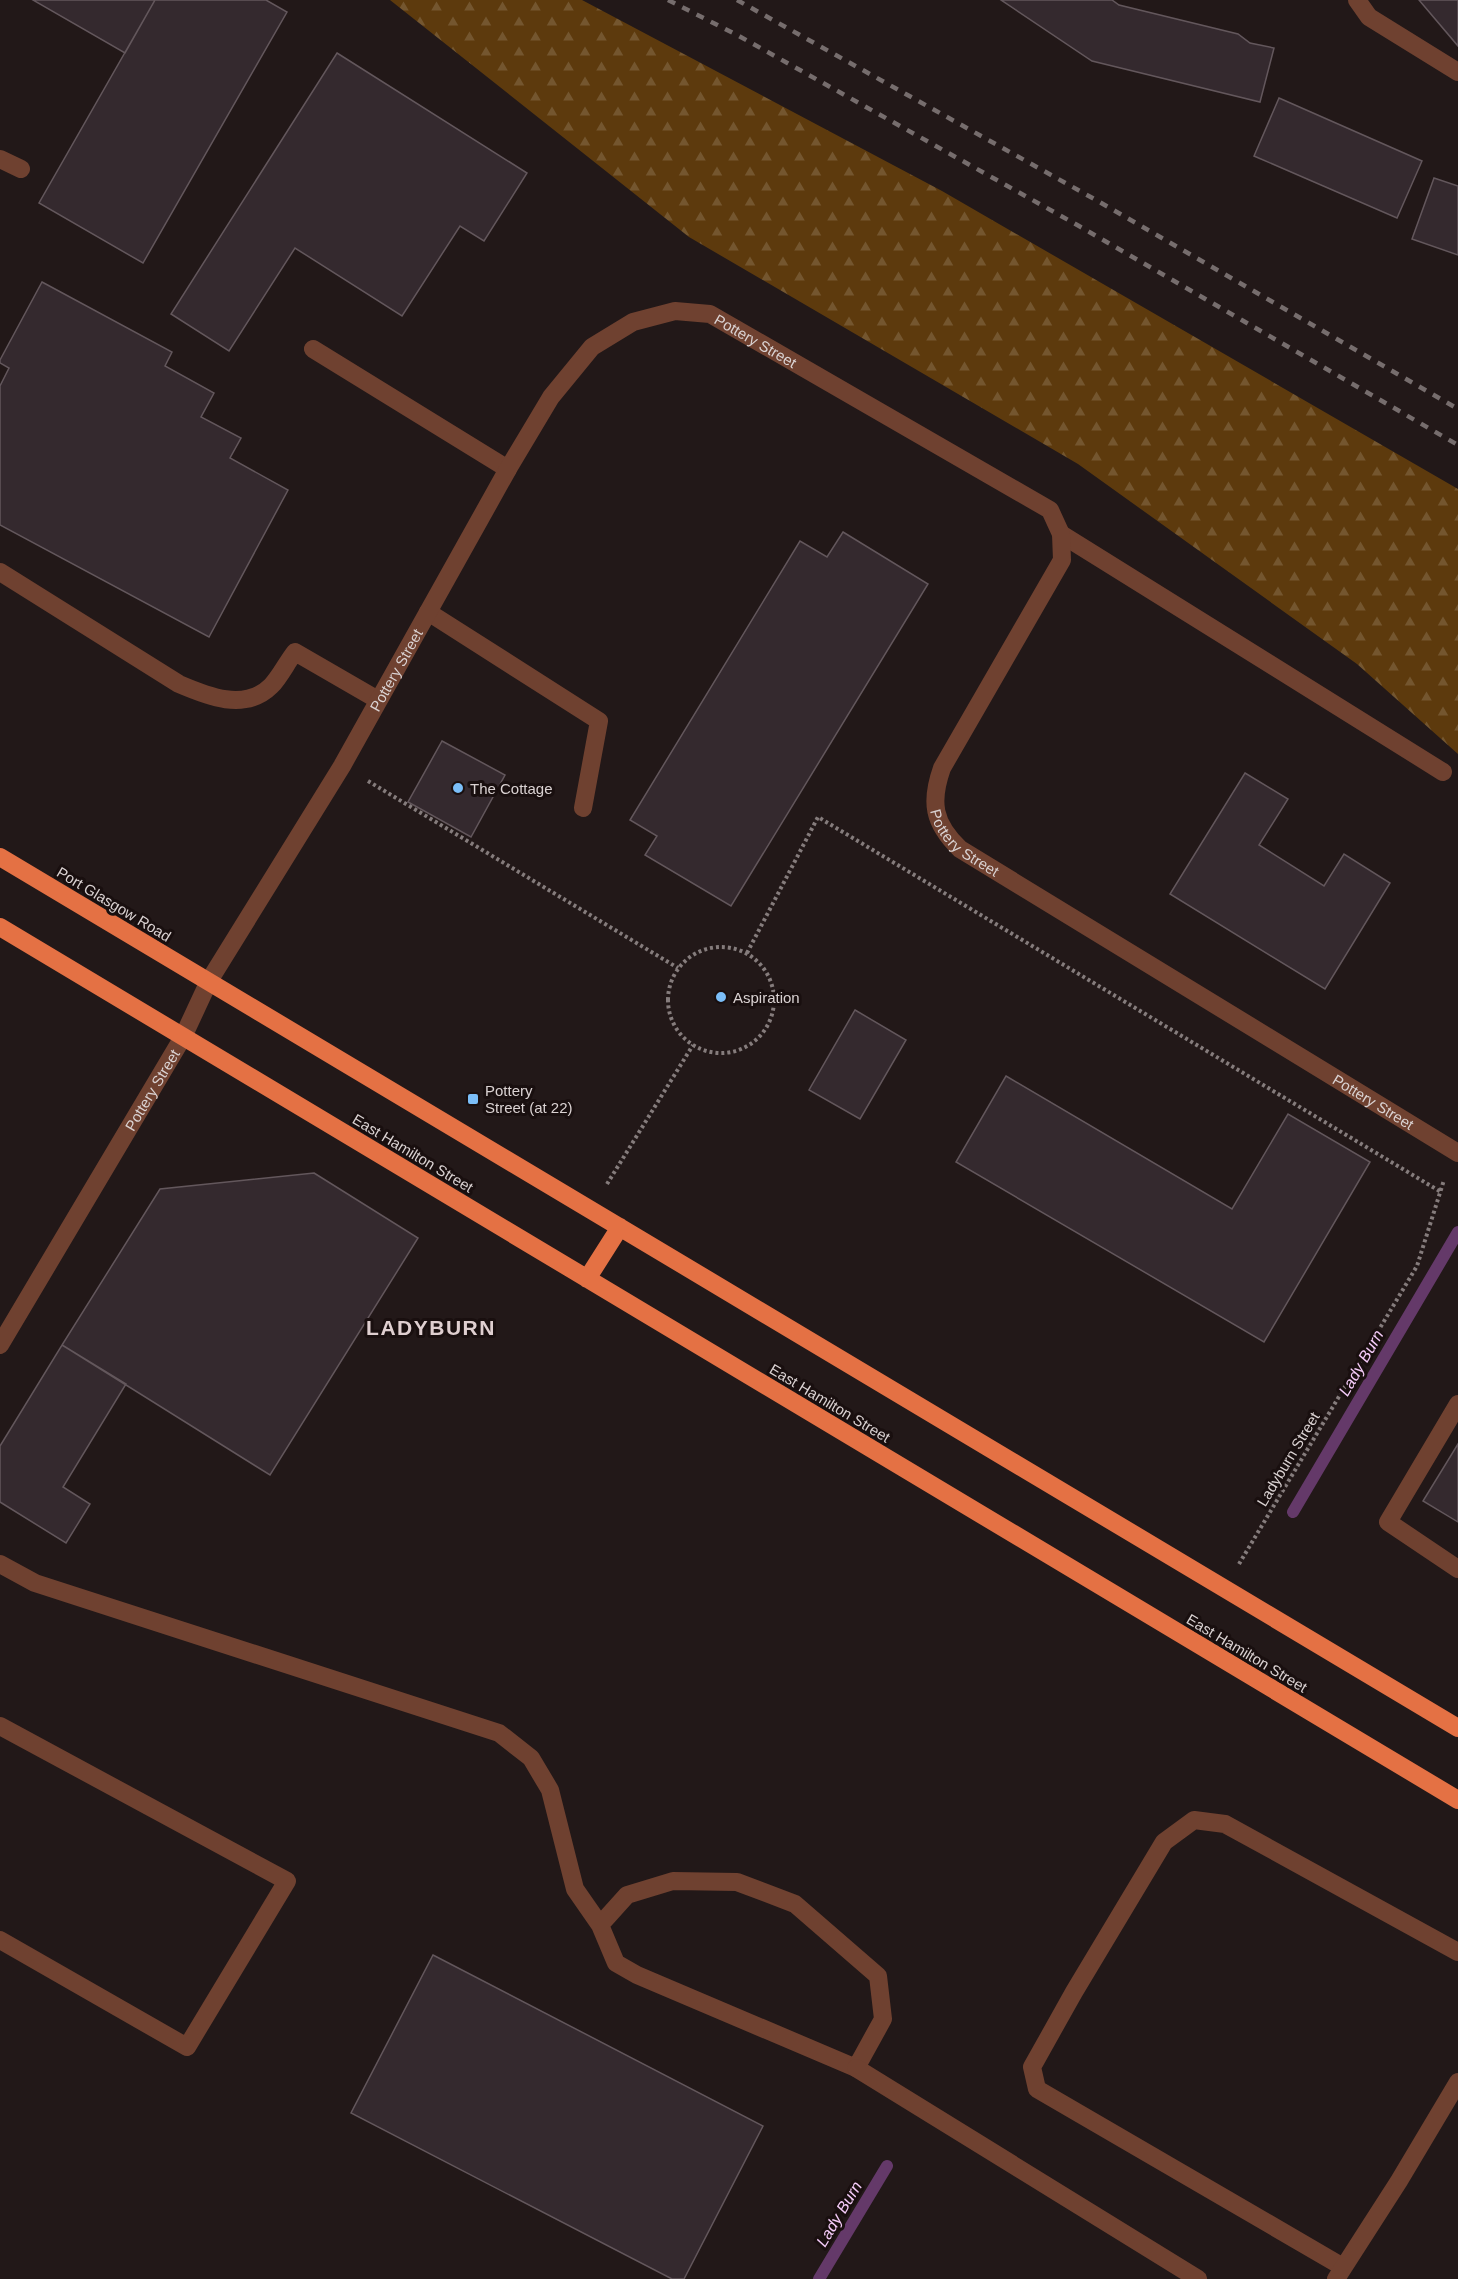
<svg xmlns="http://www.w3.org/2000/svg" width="1458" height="2279" font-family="Helvetica,sans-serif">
	<defs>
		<pattern id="forest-firs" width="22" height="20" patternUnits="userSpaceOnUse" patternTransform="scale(1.5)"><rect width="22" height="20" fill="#5d3a0d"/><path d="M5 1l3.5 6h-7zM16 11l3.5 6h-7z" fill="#74562f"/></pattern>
	</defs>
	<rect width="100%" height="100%" fill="#221818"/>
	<path fill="url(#forest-firs)" d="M390,0H582L942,191L1458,489V754L1357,664L1078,464L689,237Z"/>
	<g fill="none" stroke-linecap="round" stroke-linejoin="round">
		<path stroke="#643969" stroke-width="12" d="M1293,1512L1458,1232
			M819,2279L887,2166"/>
	</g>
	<path fill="#34292e" stroke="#63575c" stroke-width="1.5" d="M33,0H155L125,53Z
		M155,0H266L287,12L143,263L39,203Z
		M1001,0H1112L1119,5L1238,34L1250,43L1274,48L1260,102L1092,61Z
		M1419,0H1458V46Z
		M337,53L527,173L484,241L460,226L402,316L295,248L229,351L171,314Z
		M1279,98L1422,161L1397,218L1254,156Z
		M1434,178L1458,186V255L1412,239Z
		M42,282L172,352L165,366L214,393L201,417L241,438L230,458L288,490L209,637L0,525V386L9,368L0,363V360Z
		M843,532L928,584L731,906L645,855L657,836L630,820L800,541L827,557Z
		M442,741L505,775L471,837L408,802Z
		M1245,773L1288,799L1259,845L1324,886L1344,854L1390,883L1325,989L1170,894Z
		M855,1010L906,1040L860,1119L809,1090Z
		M1006,1076L1232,1209L1288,1114L1370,1162L1264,1342L956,1162Z
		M314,1173L418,1238L270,1475L62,1345L160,1189Z
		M62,1345L126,1384L63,1487L90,1504L66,1543L0,1502V1446Z
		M1458,1444V1522L1423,1501Z
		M433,1955L763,2126L684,2279H672L351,2113Z"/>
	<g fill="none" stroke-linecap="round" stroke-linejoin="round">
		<path stroke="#857c7c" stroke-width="4" stroke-dasharray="3 3" stroke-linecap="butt" d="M368,781L678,968
			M668 1000a53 53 0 1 1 106 0a53 53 0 1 1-106 0Z
			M747,953L818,817L1441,1192
			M607,1184L693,1045
			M1239,1564L1417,1266L1444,1180"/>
		<g stroke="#6f4130" stroke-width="18">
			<path d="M1357,0L1369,17L1458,72"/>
			<path d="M0,159L21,169"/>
			<path d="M313,349L508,469"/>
			<path d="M1061,534L1443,772"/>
			<path d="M0,572L179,684C207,696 245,712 271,686C280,677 287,662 295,652L378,700"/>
			<path d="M428,612L599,721L583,808"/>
			<path id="s1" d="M0,1345L183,1037L209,981L342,766L508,469L551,397L592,347L633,322L675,311L710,314L1050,510L1061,534L1062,560L942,768C930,802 933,823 960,849L1458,1153"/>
			<path d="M1458,1404L1388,1522L1458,1569"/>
			<path d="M0,1564L35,1583L499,1733L531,1758L550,1790L575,1889L600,1925L616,1963L637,1975L856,2068L883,2019L878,1976L795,1904L737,1882L673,1881L627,1895L600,1925"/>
			<path d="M0,1726L287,1881L187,2047L0,1940"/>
			<path d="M856,2068L1198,2279"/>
			<path d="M1343,2267L1037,2089L1032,2067L1074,1992L1164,1842L1194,1820L1225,1824L1458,1952"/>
			<path d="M1336,2279L1399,2181L1458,2082"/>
		</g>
		<path stroke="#e47144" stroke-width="18" d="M0,857L1458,1728
			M0,927L1458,1800
			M587,1279L620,1227"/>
		<path stroke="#766d6d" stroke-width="4.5" stroke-dasharray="8 8" stroke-linecap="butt" d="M668,0L739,36L1079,226L1458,445
			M737,0L1096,200L1458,409"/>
	</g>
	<g fill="#7bbef8" stroke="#190f0f" stroke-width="2">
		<circle cx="458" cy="788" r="6"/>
		<circle cx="721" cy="997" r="6"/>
		<rect x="467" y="1093" width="12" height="12" rx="3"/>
	</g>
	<g text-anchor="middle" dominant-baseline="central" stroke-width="6" stroke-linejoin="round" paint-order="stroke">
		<g font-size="15" fill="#dad2d2" stroke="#190f0f">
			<text stroke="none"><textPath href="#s1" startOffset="1341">Pottery Street</textPath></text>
			<text stroke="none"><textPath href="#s1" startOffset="783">Pottery Street</textPath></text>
			<text stroke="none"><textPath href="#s1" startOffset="2061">Pottery Street</textPath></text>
			<text transform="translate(114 904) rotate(31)">Port Glasgow Road</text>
			<text stroke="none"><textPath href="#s1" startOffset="297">Pottery Street</textPath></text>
			<text stroke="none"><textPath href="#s1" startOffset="2547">Pottery Street</textPath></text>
			<text transform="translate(413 1153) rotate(31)">East Hamilton Street</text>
			<text transform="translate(830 1403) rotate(31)">East Hamilton Street</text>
			<text transform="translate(1288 1459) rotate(-59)">Ladyburn Street</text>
			<text transform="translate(1247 1653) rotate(31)">East Hamilton Street</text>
		</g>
		<g font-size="15" fill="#dad2d2" stroke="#190f0f" text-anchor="start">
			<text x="470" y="788">The Cottage</text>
			<text x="733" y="997">Aspiration</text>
			<text x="485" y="1090">Pottery<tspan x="485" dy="17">Street (at 22)</tspan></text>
		</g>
		<g font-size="16" font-style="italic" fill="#f5ccf9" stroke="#190f0f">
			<text transform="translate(1361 1363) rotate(-60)">Lady Burn</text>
			<text transform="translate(839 2214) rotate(-59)">Lady Burn</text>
		</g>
		<g font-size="21" font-weight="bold" letter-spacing="1.5" fill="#dfcfd0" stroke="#190f0f">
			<text x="431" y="1327">LADYBURN</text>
		</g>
	</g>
</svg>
